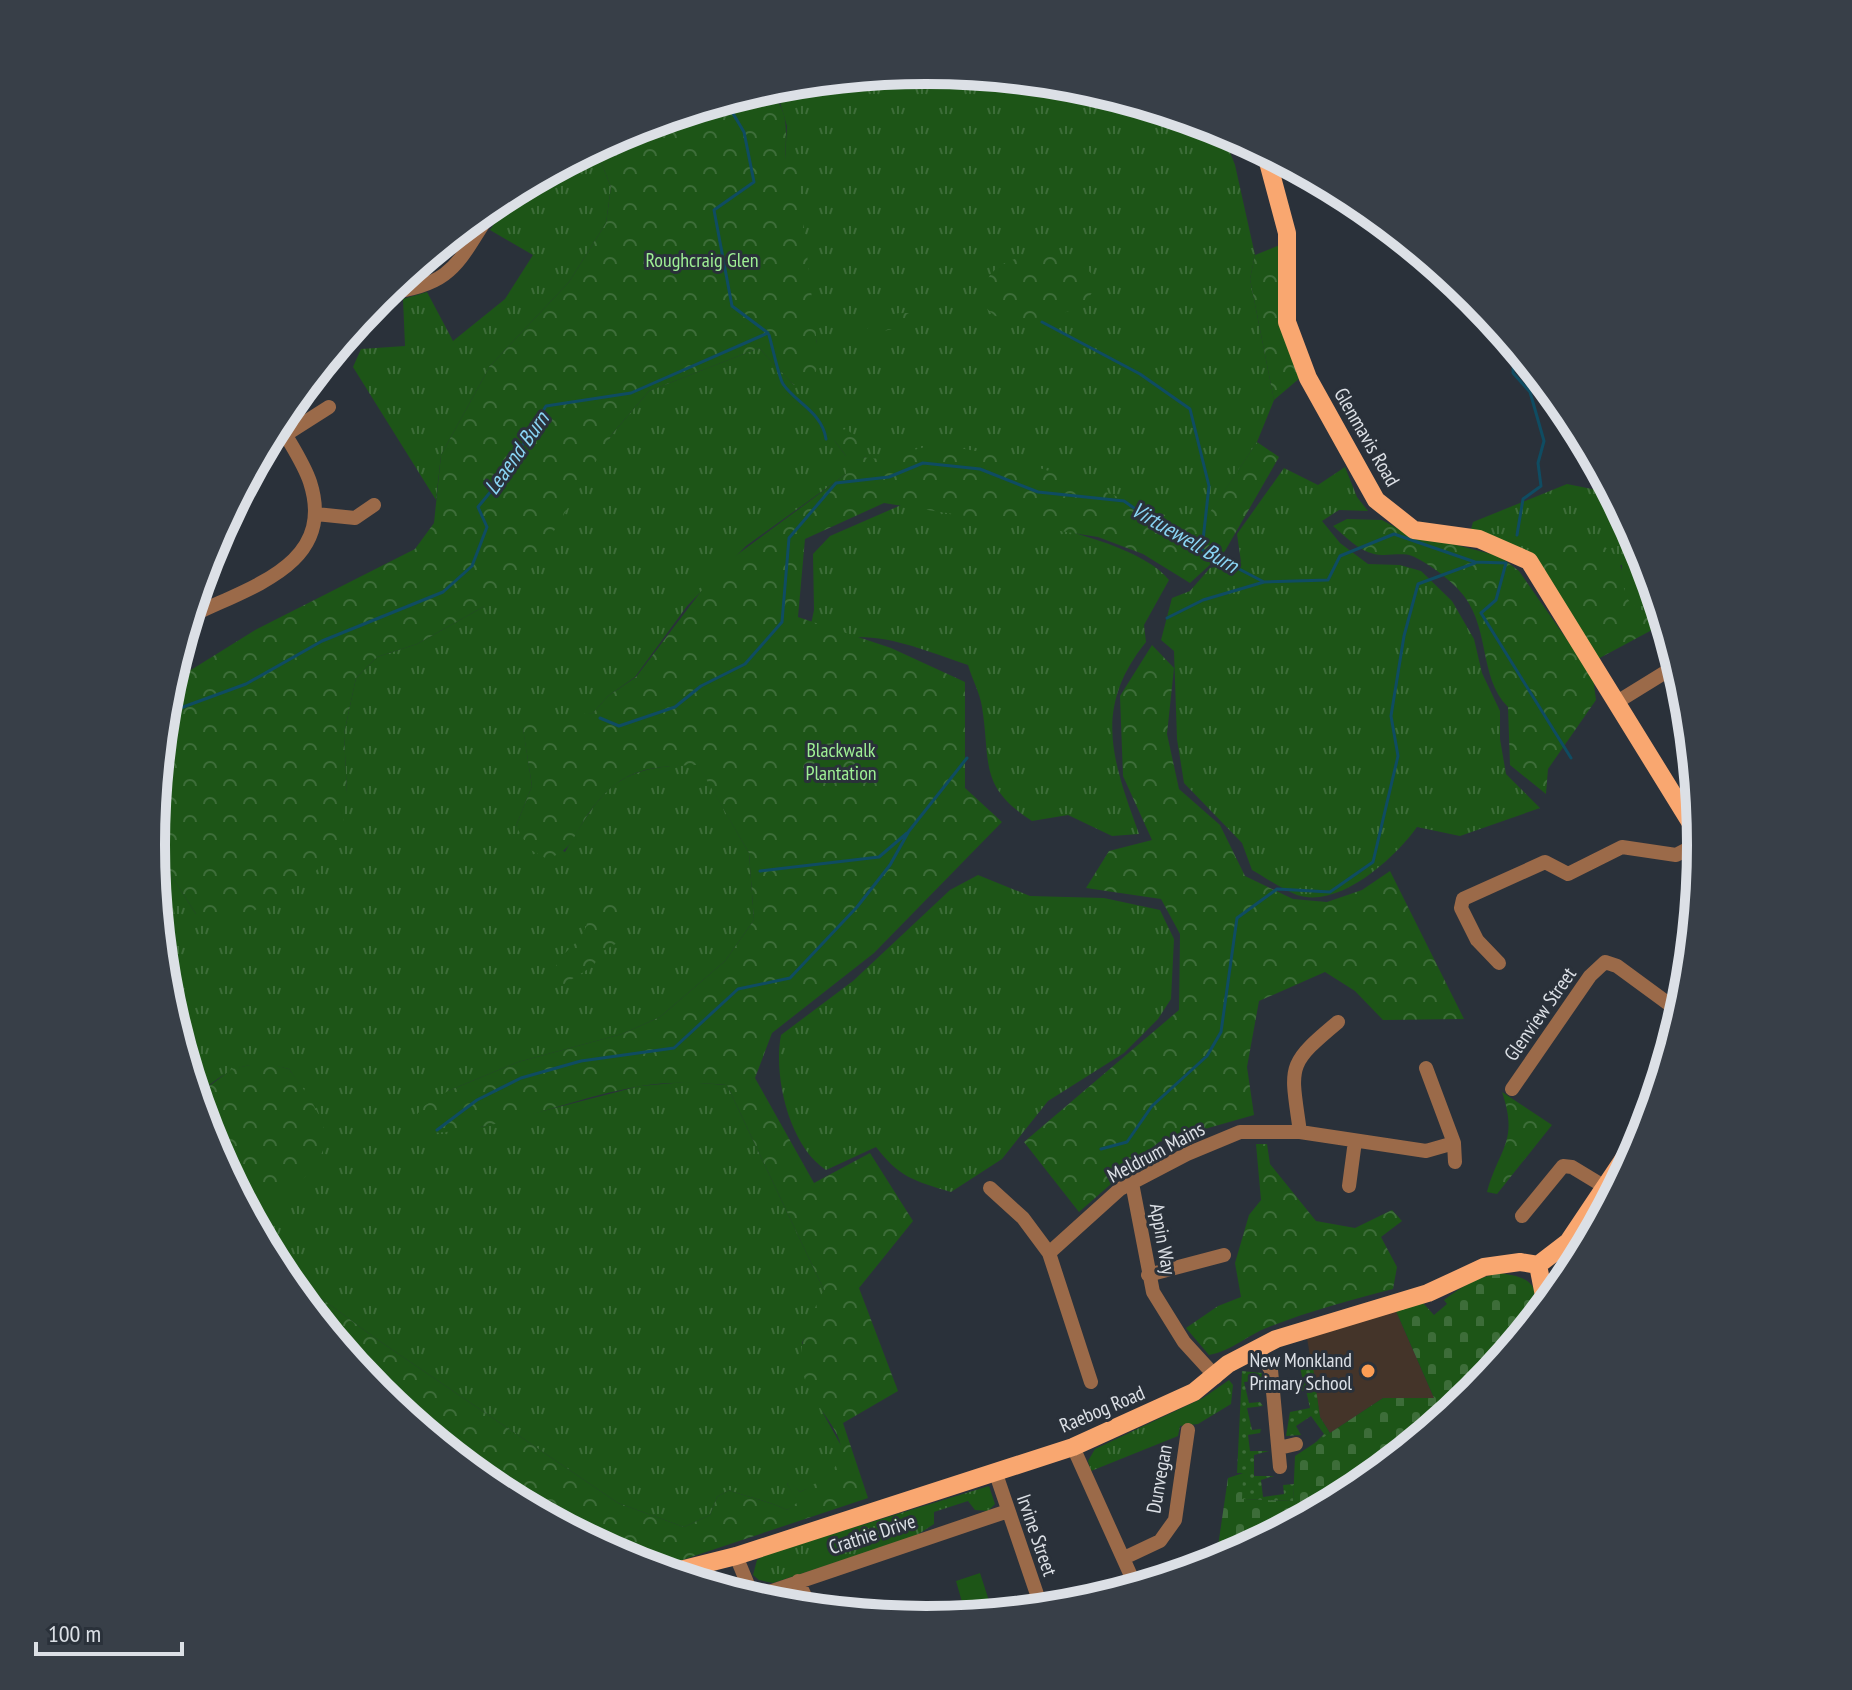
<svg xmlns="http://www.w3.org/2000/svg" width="1852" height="1690" font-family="'PT Sans Narrow',sans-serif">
	<defs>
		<pattern id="grass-tufts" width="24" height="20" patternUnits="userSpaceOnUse" patternTransform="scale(2)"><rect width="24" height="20" fill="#1d5517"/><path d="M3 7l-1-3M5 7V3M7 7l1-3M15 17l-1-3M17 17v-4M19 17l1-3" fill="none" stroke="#3d6d39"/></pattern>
		<pattern id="forest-crowns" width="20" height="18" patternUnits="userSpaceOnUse" patternTransform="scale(2)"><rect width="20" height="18" fill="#1d5517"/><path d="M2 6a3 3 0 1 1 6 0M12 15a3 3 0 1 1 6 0" fill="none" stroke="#3d6d39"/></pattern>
		<pattern id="cemetery-stones" width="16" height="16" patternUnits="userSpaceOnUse" patternTransform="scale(2)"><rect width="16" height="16" fill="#1d5517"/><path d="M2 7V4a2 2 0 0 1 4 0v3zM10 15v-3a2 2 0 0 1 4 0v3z" fill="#3d6d39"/></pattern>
		<pattern id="garden-dots" width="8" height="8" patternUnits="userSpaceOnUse" patternTransform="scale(2)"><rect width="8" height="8" fill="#1d5517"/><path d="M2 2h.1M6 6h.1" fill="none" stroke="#3d6d39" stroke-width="1.8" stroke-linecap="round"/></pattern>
	</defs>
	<rect width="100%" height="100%" fill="#2a313a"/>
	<path fill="#443429" d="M1396,1311L1434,1398H1383L1330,1433L1320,1417L1307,1338Z"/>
	<path fill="url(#grass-tufts)" d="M870,76L877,79L1040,89L1042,81L1078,85L1221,129L1235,165L1255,255L1250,279L1274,400L1257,442L1200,528L1009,461L938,446L881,461L862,457L834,440L846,456V474L746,546L687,606L635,677L608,696L593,713L523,728L532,786L516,826L565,852C605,785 616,767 698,764L749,853L754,920L725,961L660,1017L622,1034L518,1062L448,1091L481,1127L640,1086L685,1082L727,1085L824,1290L802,1343L823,1413L843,1449L841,1463L819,1483L800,1492L790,1482L787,1484L799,1502L787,1510C767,1500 749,1498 729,1490L717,1497L710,1515L684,1527L618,1503L375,1338L276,1265L240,1198L248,1204C331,1162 348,1153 289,1069C246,1058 229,1068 196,1096L166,996L151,844L196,914L347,793L344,734L356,678L377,657L417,644L483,607L583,480L613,433L649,391L759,348L794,385L817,344L785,160L787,126L779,99L764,88Z
		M595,147L611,187L606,223L569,282L490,366L441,455L436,500L353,367L361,349L405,346L403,299L427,292L453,341L505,299L533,255L490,230L517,189Z
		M1345,467L1357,497L1368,511L1339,510L1322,521L1340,543L1368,564L1400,565L1421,571L1452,601L1474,639L1482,673L1500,711V739L1506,774L1540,808L1460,836L1417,827C1394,859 1339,909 1297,895C1282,889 1266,878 1252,870L1242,843L1184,783L1177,739L1174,651L1161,640L1172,598L1190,591L1210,568L1241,562L1237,534L1284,468L1318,485Z
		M1567,484L1612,493L1642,549L1661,610L1654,614C1622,606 1622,595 1622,565L1537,563L1470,533L1473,522Z
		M915,499C975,512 1132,533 1169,580L1144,625L1146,642C1092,709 1113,761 1139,834L1112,836L1068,815L1032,821C978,786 991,763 982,707C980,693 972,679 968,665C911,646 865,623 806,648L814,610L813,554L830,536Z
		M978,875L1030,896L1104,898L1160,910L1174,939L1171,999L1158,1019L1124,1053L1048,1101L1002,1159L951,1192C914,1181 899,1177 876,1147L826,1170C789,1146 773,1076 781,1035L853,981L950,890Z
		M1229,1380L1233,1385L1231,1404L1198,1424L1180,1426L1178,1436L1091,1471L1088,1461L1095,1449L1203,1398Z
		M989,1486L995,1504L988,1511L975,1510L968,1501L934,1512V1524L914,1537L773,1583L759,1580L753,1575L757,1560L767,1554Z"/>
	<path fill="url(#forest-crowns)" d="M926,70L1042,81L1041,89L877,79L870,76Z
		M764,88C791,108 786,129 785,160L797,164L817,344C819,364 819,385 794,385L759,348L649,391L613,433L531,569L483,607L417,644L377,657L356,678L344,734L347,793L340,843L308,880L250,913L212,922L196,914L151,844L171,678H178L257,629L415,549L434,523L441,455L490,366L569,282L606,223L611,187L595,147L630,129Z
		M1280,245L1301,377L1274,400L1250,279L1255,255Z
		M1042,253C1067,256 1084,260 1097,282C1084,322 1029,320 995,316L982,304C982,266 1009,258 1042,253Z
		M909,313L912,324L884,331L872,340L866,339L864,333C873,318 892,312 909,313Z
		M846,429L858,438L863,457C895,464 914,444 941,446C1030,454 1116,500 1200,527L1257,442L1279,457L1225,551L1190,583L1143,554L1098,537L884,503L805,539L798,617L891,648L965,682V788L1002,822L874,953L772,1033L755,1078L814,1183L870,1153L913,1221L859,1288L898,1391L843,1423L868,1498L655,1569L629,1561L495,1489L378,1393L276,1265L375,1338L618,1503L684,1527L710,1515L717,1497L729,1490C749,1498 767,1500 787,1510L798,1502L787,1484L790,1481L800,1492C890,1447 805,1421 801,1361C799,1343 815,1305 824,1290L727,1085C698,1083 670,1081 641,1086C567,1098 497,1134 421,1133L415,1117L424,1106L448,1091L518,1062L622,1034L660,1017L725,961L754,920L749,853L698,765C642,766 617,771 585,819C571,840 572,850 547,859L529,849L516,826L532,786L523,729L527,720L593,713L608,696L636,677L718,569L846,474V456L834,440L835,432Z
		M1347,519L1382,520L1402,531L1499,556L1519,571L1593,677L1596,700L1548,769L1546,794L1510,765L1508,707C1477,676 1492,624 1458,589C1448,578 1425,561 1412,556C1401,552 1386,557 1374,554C1359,551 1345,536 1333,526Z
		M1556,534C1572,537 1596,539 1609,550C1638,572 1604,601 1654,614L1661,610L1665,623L1596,660L1537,563L1543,542Z
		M1152,645L1174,668L1167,734L1179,789L1220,825L1245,876L1293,899L1327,902L1362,890L1390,871L1464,1019L1383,1020L1355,991L1325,972L1259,1001L1247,1067L1254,1115L1159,1142L1079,1212L1024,1142L1179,1010L1180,934L1161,899L1086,888L1109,851L1152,840L1123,776L1120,696Z
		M608,897L621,902L619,942L603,951L593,966L564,984L554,980C554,958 567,953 579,939C588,928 589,915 591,902Z
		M262,1062L289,1069C302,1087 322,1112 325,1135C328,1159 298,1186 279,1198C271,1202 257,1202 248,1204L240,1198L210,1141L196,1096L232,1069Z
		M1502,1092L1552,1125L1497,1194L1487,1192C1499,1148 1519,1142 1502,1092Z
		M1256,1144H1267L1270,1164L1316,1221L1355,1228L1392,1210L1402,1221L1381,1237L1397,1267L1393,1289C1351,1300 1309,1311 1269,1327C1247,1335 1232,1351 1209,1355L1186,1328L1218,1306L1241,1297L1235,1263L1249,1215L1261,1200Z"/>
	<path fill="url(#cemetery-stones)" d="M1500,1273C1532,1278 1533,1282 1542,1311L1474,1393L1356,1490L1222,1561L1207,1566L1218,1546L1228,1478L1243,1473V1499L1293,1501L1295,1456L1383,1398H1434L1396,1311L1423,1303L1434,1315L1447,1304L1444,1300C1462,1286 1478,1277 1500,1273Z"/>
	<path fill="#1d5517" d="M980,1573L993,1613L933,1619L964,1609L956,1581Z"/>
	<path fill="url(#garden-dots)" d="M1312,1360L1320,1417L1330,1433L1315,1443L1324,1434L1311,1416L1296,1426L1301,1435L1286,1436L1290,1412L1310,1408L1306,1390L1294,1393L1290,1388L1304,1385L1299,1363Z
		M1242,1371L1262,1373L1261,1380L1244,1382L1249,1403L1260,1402L1263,1406L1247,1408L1252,1430L1261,1429L1260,1433L1248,1435L1250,1451H1269L1254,1455V1476H1274L1261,1480L1263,1497L1284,1494L1283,1485L1294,1484L1293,1501L1242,1499L1243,1473H1237Z"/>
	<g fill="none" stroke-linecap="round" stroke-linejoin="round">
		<path stroke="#0f4c62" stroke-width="3" d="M1042,322L1140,374L1190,409L1209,486L1202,549
			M769,335C772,345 779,378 783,384C796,403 822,412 826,439
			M1514,346L1513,373L1530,392L1544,441L1538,463L1541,486L1523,499L1517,535
			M1167,618L1203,600L1264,582
			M164,714L246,684L322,641L443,592L472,566L487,527L478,507L506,473L546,406L631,393L768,333L732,306L714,210L754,182L744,132L725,100
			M600,718L619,726L675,707L701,686L745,664L782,622L789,538L836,483L889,477L923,463L980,469L1038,492L1124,501L1168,532L1264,582L1328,580L1340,556L1394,534L1475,562L1506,563L1496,600L1481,613L1571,758
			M760,871L879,857L907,833
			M437,1130L477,1100L521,1078L581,1061L674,1048L738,989L790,978L857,907L890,865L909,831L967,758
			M1101,1149L1127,1142L1152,1106L1207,1056L1221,1032L1237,918L1277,889L1330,892L1373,862L1398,756L1391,716L1404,636L1418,584L1475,563"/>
		<path stroke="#9b6a49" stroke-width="14" d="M383,293C466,286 459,249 503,197
			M285,435L329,407
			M316,514L355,518L374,505
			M189,617C248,587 337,566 310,482C303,461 288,441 278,421
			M1617,702L1677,665
			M1499,963L1477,940L1461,908L1463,899L1545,862L1568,874L1622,847L1676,855L1701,842
			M1512,1089L1590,976L1605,962L1617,966L1681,1013
			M1300,1132C1291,1066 1285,1066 1338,1022
			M1454,1143L1455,1162
			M1132,1183L1153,1292L1184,1342L1216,1377
			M1349,1186L1355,1141
			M990,1188L1023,1218L1049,1253L1091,1382
			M1522,1216L1563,1166L1572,1167L1605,1187
			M1049,1253L1120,1189L1187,1154L1240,1132H1300L1426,1151L1454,1143L1426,1068
			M1148,1275L1224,1255
			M1258,1351L1271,1370L1280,1467
			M1073,1447L1136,1587
			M1279,1448L1296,1444
			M996,1474L1042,1609
			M736,1556L753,1597
			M1126,1557L1160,1541L1175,1520L1188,1430
			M798,1581L811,1609
			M751,1598L1008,1511"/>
		<path stroke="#f9a770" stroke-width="18" d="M1265,151L1287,233V322L1308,378L1376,500L1414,530L1479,539L1529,561L1700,838
			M1538,1265L1568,1242L1647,1124
			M1538,1265L1546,1306
			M668,1573L736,1556L1073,1447L1194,1392L1228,1364L1276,1339L1428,1293L1484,1267L1520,1262L1538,1265"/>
	</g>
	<circle fill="#fc9d54" stroke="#2a313a" stroke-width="3" cx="1368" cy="1371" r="8"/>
	<g text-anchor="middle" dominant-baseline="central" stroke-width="6" stroke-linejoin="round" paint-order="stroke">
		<g font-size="20" fill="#9eef94" stroke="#2a313a">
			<text x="702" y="260">Roughcraig Glen</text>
			<text x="841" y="750">Blackwalk<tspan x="841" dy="23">Plantation</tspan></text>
		</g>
		<g font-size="20" fill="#dce0e6" stroke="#2a313a">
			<text transform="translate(1367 437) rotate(60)">Glenmavis Road</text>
			<text transform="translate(1540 1014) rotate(-55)">Glenview Street</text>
			<text transform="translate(1156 1152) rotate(-28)">Meldrum Mains</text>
			<text transform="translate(1163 1239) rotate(80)">Appin Way</text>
			<text transform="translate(1102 1409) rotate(-23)">Raebog Road</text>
			<text transform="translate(1159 1479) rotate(-80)">Dunvegan</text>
			<text transform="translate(872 1534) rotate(-18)">Crathie Drive</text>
			<text transform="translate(1037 1535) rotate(71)">Irvine Street</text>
		</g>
		<g font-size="20" fill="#dce0e6" stroke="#2a313a" text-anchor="end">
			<text x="1352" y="1360">New Monkland<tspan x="1352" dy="23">Primary School</tspan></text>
		</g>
		<g font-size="22" font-style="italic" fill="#89d4f4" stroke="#2a313a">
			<text transform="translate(516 453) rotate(-55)">Leaend Burn</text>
			<text transform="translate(1185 537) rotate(30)">Virtuewell Burn</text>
		</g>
	</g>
	<path d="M0 0H1852V1690H0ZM165 845a761 761 0 1 1 1522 0a761 761 0 1 1-1522 0Z" fill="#383f48" fill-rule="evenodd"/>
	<path fill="none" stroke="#dce0e6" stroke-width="10" d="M165 845a761 761 0 1 1 1522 0a761 761 0 1 1-1522 0Z"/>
	<path d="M36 1642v12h146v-12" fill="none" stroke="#dce0e6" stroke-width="4"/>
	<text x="48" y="1642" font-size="24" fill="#dce0e6" stroke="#2a313a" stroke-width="6" paint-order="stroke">100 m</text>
</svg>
